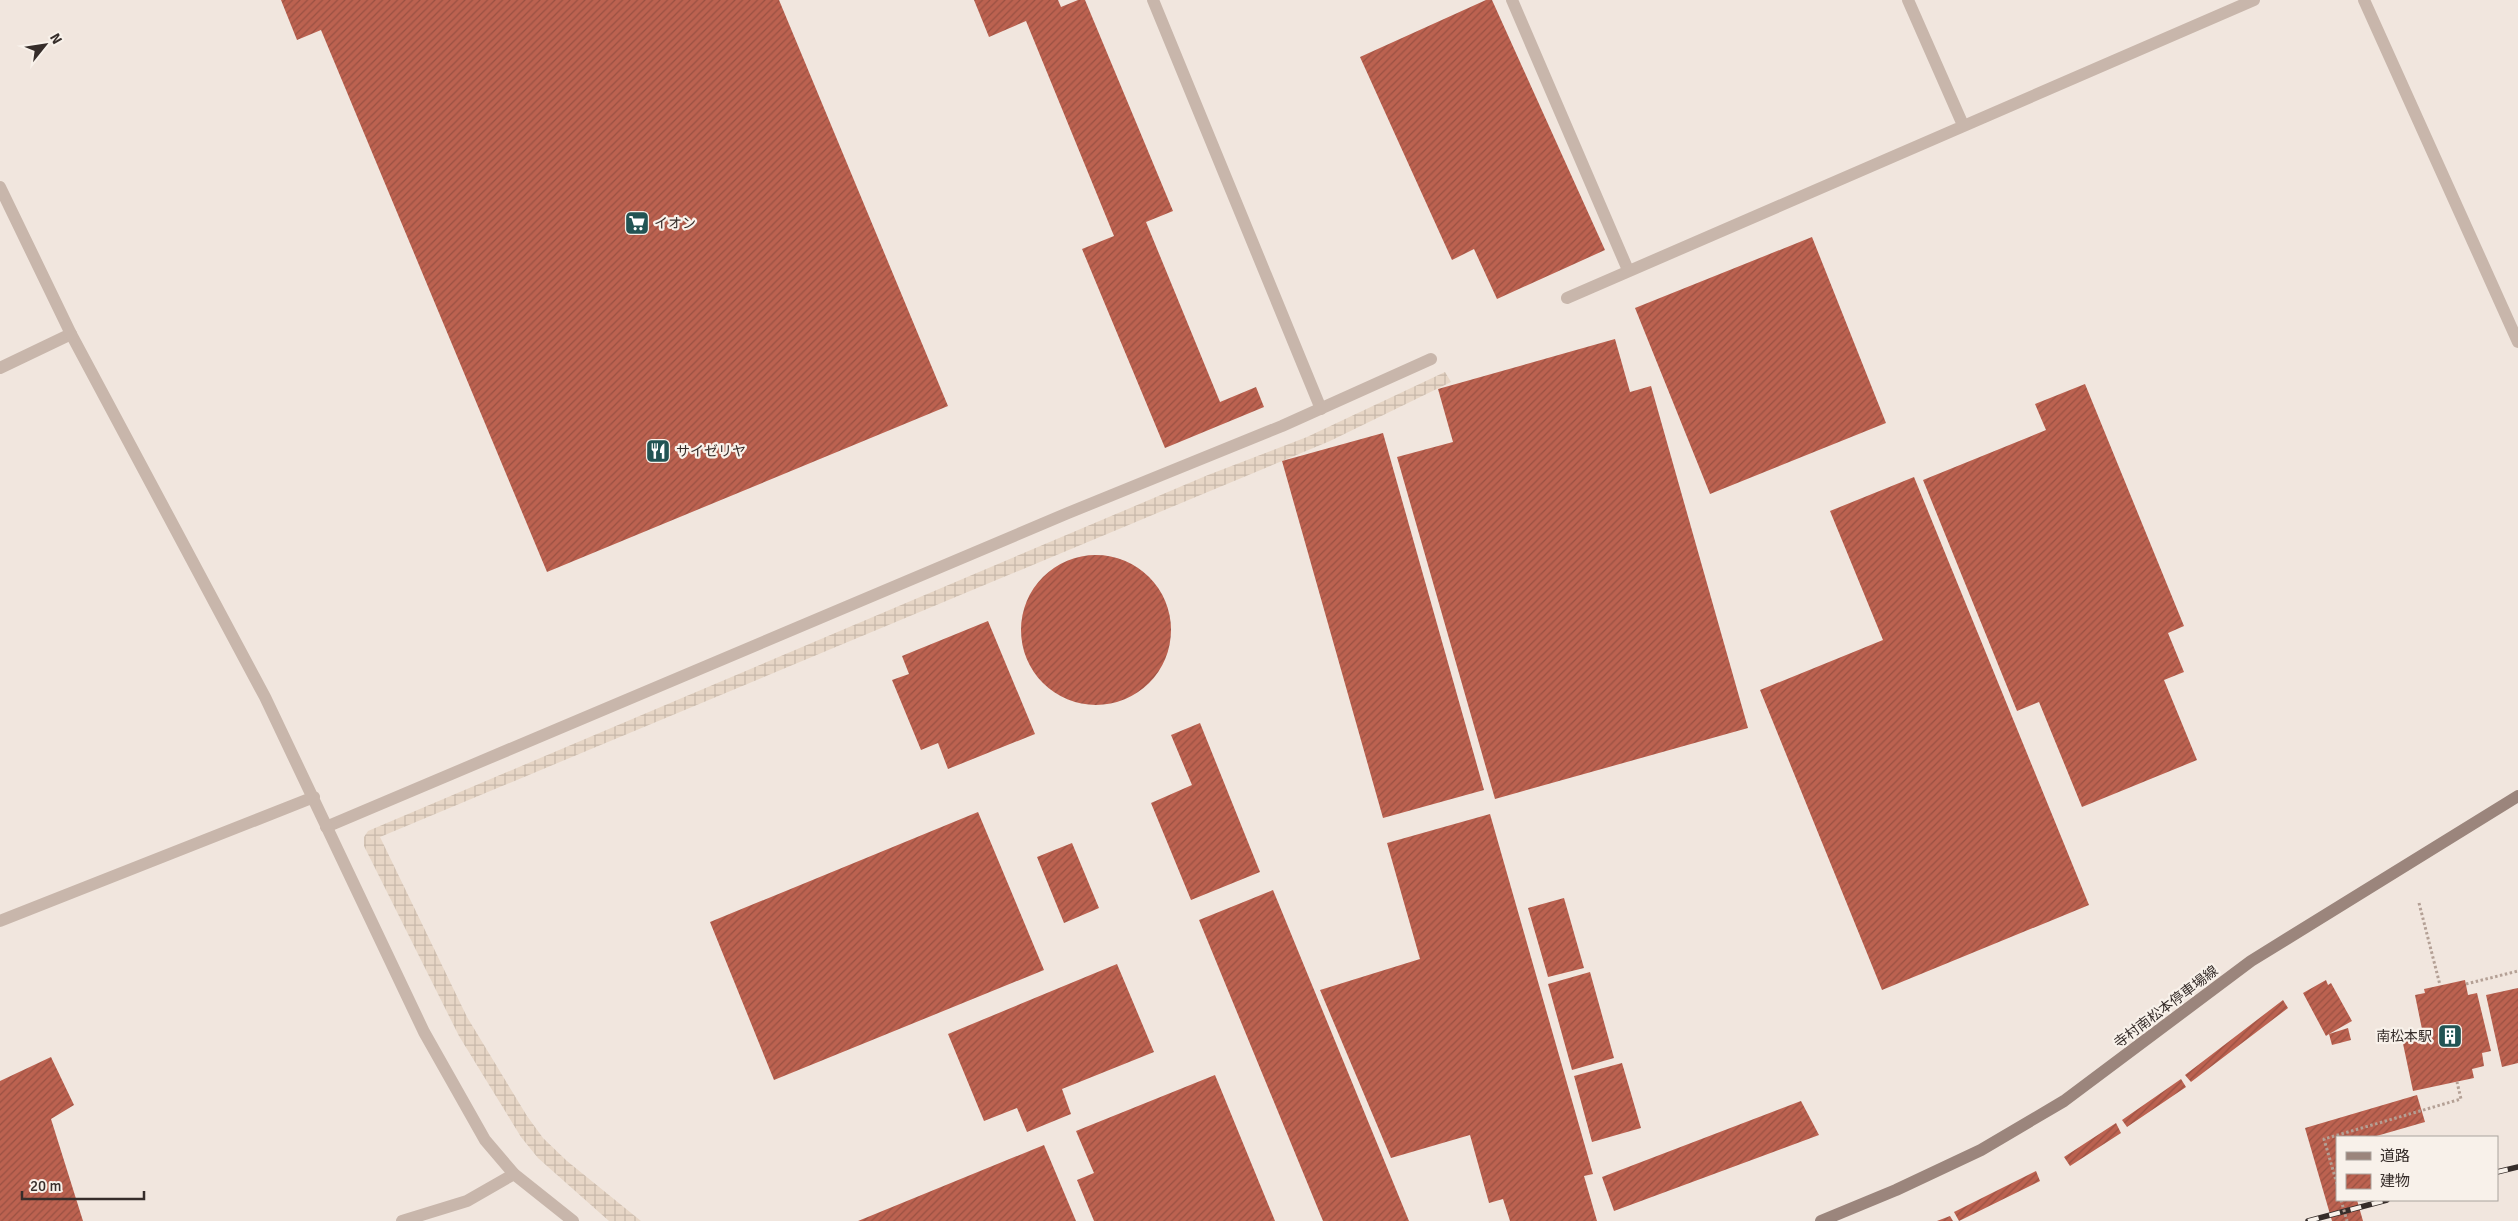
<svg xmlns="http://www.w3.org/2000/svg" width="2518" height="1221" font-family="Signika,'Noto Sans JP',sans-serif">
	<defs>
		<pattern id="plaza-grid" width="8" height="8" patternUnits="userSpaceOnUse" patternTransform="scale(1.25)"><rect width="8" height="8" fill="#e7d6c6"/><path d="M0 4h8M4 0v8" fill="none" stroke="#c7b8aa"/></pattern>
		<pattern id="building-hatch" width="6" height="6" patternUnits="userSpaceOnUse" patternTransform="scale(1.25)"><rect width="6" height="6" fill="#bc6250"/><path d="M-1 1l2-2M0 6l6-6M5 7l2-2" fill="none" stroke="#9a5143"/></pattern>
	</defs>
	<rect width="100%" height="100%" fill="#f1e6de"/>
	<path fill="url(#plaza-grid)" d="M1445,372L1451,382L1330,441L380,837L467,1017L527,1116L543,1138L567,1161L641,1221H609L538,1158L521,1137L459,1036L364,846V837L368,831L1208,475L1307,437Z"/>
	<path fill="url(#building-hatch)" d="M281,0H779L948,406L547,572L321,30L297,40Z
		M974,0H1058L1061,7L1078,0H1085L1173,211L1146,222L1220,402L1256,387L1264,407L1165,448L1082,249L1114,236L1026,21L989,37Z
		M1486,0H1492L1605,250L1497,299L1474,249L1452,260L1360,57Z
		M1812,237L1886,423L1710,494L1635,308Z
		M1615,339L1630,392L1651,386L1748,728L1495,799L1397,457L1453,442L1438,389Z
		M2085,384L2184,626L2168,633L2184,672L2164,680L2197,760L2082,807L2039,702L2017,711L1923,480L2046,430L2035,404Z
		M1383,433L1484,790L1383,818L1282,461Z
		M1914,477L2089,905L1882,990L1760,690L1883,640L1830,511Z
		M1021 630a75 75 0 1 1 150 0a75 75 0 1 1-150 0Z
		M988,621L1035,734L948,769L938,743L921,750L892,680L909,674L902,656Z
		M1200,723L1260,872L1191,900L1151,803L1192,785L1171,735Z
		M978,812L1044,970L774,1080L710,922Z
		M1490,814L1593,1174L1584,1176L1597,1221H1510L1503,1199L1489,1203L1470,1135L1391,1158L1320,990L1420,959L1387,843Z
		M1072,843L1099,908L1064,923L1037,857Z
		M1273,890L1409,1221H1323L1199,920Z
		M1564,898L1584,968L1548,977L1528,908Z
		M1117,964L1154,1052L1062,1089L1071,1114L1027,1132L1017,1108L984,1121L948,1034Z
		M1590,972L1614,1058L1572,1070L1548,984Z
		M2326,980L2328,985L2331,983L2352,1021L2329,1034L2348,1028L2351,1040L2332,1045L2329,1034L2326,1036L2303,993Z
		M2465,980L2468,995L2477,993L2491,1051L2482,1053L2484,1066L2472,1069L2474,1078L2413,1091L2402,1039L2423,1034L2415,995L2425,993L2424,989Z
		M2518,988V1063L2502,1067L2486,995Z
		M2283,1000L2288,1008L2191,1082L2185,1075Z
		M51,1057L74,1105L51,1119L83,1221H0V1081Z
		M1622,1063L1641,1128L1592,1142L1574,1076Z
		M1215,1075L1275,1221H1094L1077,1180L1094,1173L1076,1131Z
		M2181,1079L2186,1087L2127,1127L2122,1120Z
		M2417,1095L2425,1122L2373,1137H2337V1200H2357L2363,1221H2332L2305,1128Z
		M1801,1101L1819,1135L1614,1211L1602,1177Z
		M2116,1123L2121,1133L2070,1166L2064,1157Z
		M1044,1145L1076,1221H858Z
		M2036,1171L2040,1181L1959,1221L1954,1212Z
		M1950,1216L1953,1221H1937Z"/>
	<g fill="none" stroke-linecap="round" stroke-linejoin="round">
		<path stroke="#b4a095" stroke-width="3" stroke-dasharray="2.5 2.5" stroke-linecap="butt" d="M2419,903L2440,985
			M2466,984L2518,971
			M2337,1184L2324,1139L2461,1099L2457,1082"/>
		<path stroke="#c8b6ab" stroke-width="12" d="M1153,0L1321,409
			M1512,0L1628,270"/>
		<path stroke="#c8b6ab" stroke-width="12" d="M1908,0L1963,125
			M1567,298L2254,0
			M0,368L71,334
			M326,827L1068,513L1282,426L1431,359
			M402,1221L467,1201L514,1174"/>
		<path stroke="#c8b6ab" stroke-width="12" d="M2364,0L2518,342
			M0,187L71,334L265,697L424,1032L485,1140L514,1174L573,1221
			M0,921L314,797"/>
		<path stroke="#9b857c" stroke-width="12" d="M1821,1221L1896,1190L1981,1150L2064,1101L2251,961L2518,796"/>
		<defs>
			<path id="rail" d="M2497,1172L2518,1167
				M2308,1221L2387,1200"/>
		</defs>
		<use href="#rail" stroke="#362d2a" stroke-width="5.5"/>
		<use href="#rail" stroke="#f8f1ea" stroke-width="4" stroke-dasharray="11" stroke-linecap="butt"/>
		<path stroke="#b4a095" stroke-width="3" stroke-dasharray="2.5 2.5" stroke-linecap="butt" d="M2341,1200L2347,1221"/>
	</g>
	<defs>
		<symbol id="supermarket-square" viewBox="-11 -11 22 22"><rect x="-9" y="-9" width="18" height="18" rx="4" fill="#225454" stroke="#f8f1ea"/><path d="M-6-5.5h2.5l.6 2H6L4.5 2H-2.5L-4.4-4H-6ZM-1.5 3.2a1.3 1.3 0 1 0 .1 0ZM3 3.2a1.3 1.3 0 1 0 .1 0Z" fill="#fff"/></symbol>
		<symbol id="restaurant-square" viewBox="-11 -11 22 22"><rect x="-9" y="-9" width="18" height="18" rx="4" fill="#225454" stroke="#f8f1ea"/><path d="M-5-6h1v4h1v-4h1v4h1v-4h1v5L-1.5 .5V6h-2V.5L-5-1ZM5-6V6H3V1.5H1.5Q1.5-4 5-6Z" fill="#fff"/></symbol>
		<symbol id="building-square" viewBox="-11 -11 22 22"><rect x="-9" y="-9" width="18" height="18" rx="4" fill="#225454" stroke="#f8f1ea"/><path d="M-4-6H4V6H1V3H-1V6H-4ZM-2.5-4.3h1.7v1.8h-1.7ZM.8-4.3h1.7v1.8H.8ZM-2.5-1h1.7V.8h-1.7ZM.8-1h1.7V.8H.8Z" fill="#fff"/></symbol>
	</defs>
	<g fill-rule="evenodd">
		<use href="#supermarket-square" x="623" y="209" width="28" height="28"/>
		<use href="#restaurant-square" x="644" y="437" width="28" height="28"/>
		<use href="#building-square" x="2436" y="1022" width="28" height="28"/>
	</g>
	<g text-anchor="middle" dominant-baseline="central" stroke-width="4.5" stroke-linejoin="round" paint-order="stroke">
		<g font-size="14" fill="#362d2a" stroke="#f8f1ea" text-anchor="start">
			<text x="654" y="223">イオン</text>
			<text x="676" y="451">サイゼリヤ</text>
			<text x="2432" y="1036" text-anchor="end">南松本駅</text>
		</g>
		<g font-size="14" fill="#362d2a" stroke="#f8f1ea">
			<text transform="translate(2166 1007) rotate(-37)">寺村南松本停車場線</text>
		</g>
	</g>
	<rect x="2336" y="1136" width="162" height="65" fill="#f8f1ea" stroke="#aaa39d"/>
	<rect x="2346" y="1152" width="25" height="8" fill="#9b857c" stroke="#aaa39d"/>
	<text x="2380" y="1161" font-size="15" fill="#362d2a">道路</text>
	<rect x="2346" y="1174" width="25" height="15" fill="url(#building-hatch)" stroke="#aaa39d"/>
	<text x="2380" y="1186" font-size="15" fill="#362d2a">建物</text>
	<g transform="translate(45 45) rotate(60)" stroke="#f8f1ea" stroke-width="4" paint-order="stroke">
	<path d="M0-4L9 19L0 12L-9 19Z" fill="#362d2a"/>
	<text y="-8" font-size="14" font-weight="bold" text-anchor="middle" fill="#362d2a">N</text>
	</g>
	<path d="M22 1191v8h122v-8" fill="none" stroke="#362d2a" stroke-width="2.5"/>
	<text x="30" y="1191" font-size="15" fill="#362d2a" stroke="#f8f1ea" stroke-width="4" paint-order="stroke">20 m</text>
</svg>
